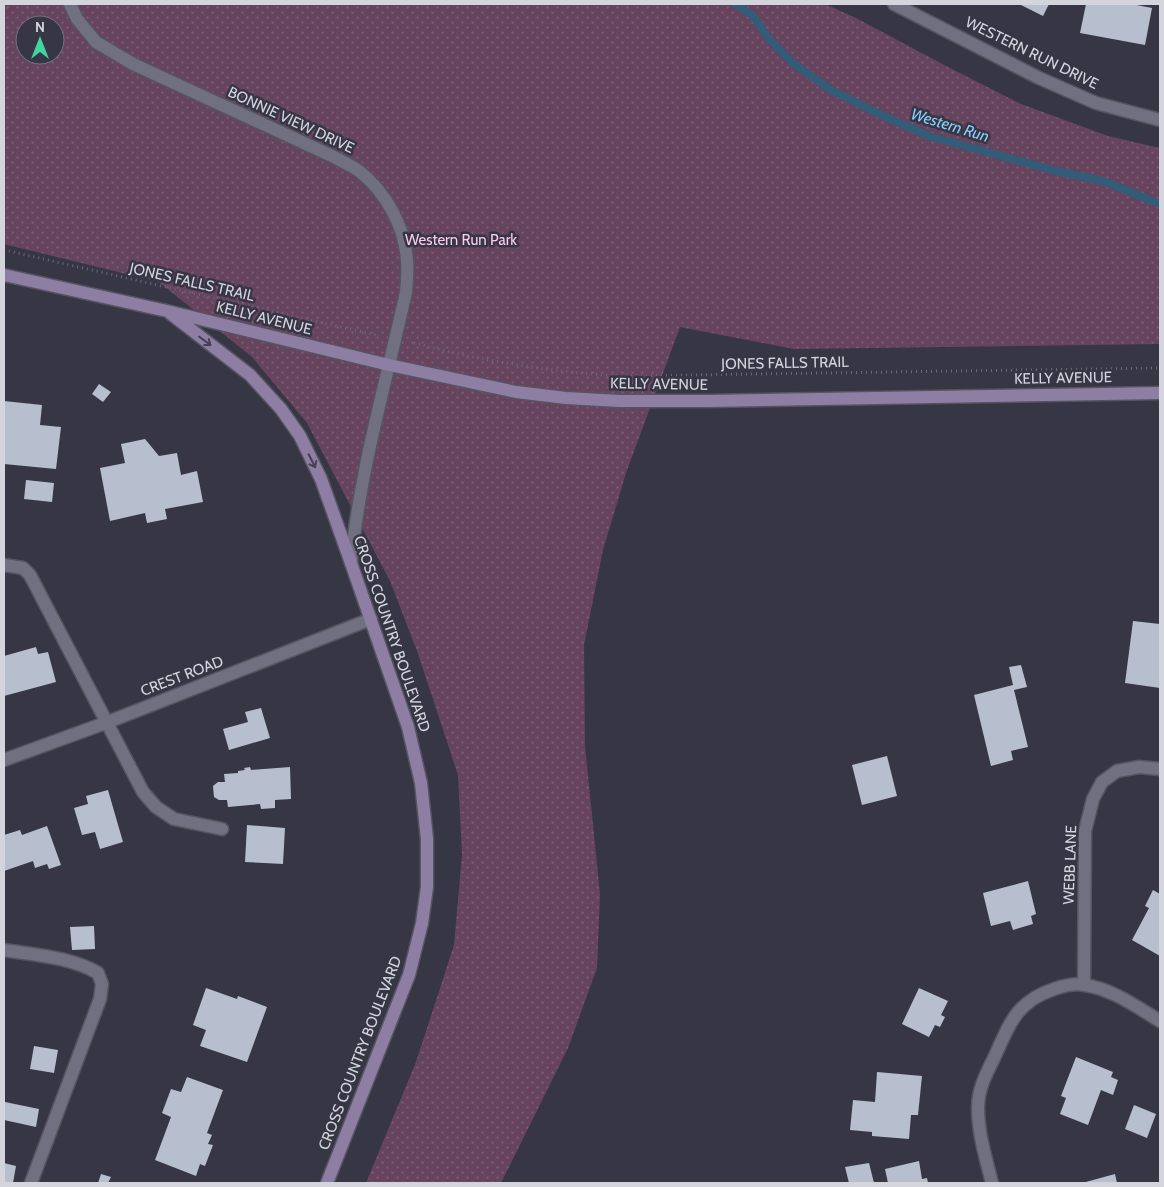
<svg xmlns="http://www.w3.org/2000/svg" width="1164" height="1187" font-family="Cabin,sans-serif">
	<defs>
		<pattern id="grass-dots" width="8" height="8" patternUnits="userSpaceOnUse" patternTransform="scale(1.25)"><rect width="8" height="8" fill="#67445e"/><path d="M2 2h.1M6 6h.1" fill="none" stroke="#7c5e75" stroke-width="1.8" stroke-linecap="round"/></pattern>
	</defs>
	<rect width="100%" height="100%" fill="#373644"/>
	<path fill="url(#grass-dots)" fill-rule="evenodd" d="M4,4H825L856,18L948,67L1021,104L1108,136L1160,148V344L794,349L680,327L626,473L603,550L584,645L585,746L600,894L597,968L568,1048L501,1183H366L416,1062L454,945L462,855L458,775L417,651L390,581L307,423L252,357L159,282L4,244ZM25,25H55V55H25Z"/>
	<g fill="none" stroke-linecap="round" stroke-linejoin="round">
		<path stroke="#325c78" stroke-width="8" d="M735,4L752,15L770,40L793,63L831,90L877,113L929,136L1056,171L1103,181L1160,204"/>
	</g>
	<path fill="#b7bfcf" d="M1019,4H1049L1043,16Z
		M1086,4H1132L1152,8L1145,45L1080,33Z
		M99,384L111,392L103,402L92,394Z
		M4,401L42,405L40,425L61,427L56,469L4,464Z
		M145,439L159,456L177,453L181,475L197,471L203,502L165,509L167,519L147,523L145,513L110,521L100,468L125,463L121,444Z
		M26,480L54,483L52,502L24,499Z
		M1133,621L1160,624V688L1125,683Z
		M36,647L38,654L48,652L56,682L4,696V656Z
		M1021,665L1027,687L1014,690L1028,747L1011,751L1013,760L991,766L974,695L1013,685L1009,667Z
		M261,708L270,738L229,750L223,729L248,722L245,712Z
		M887,756L897,796L862,805L852,765Z
		M250,767L251,770L290,767L291,799L275,800V808L261,809L260,804L228,807L227,800H219L214,797L213,786L218,782H225L224,774L238,773V771L245,770L244,768Z
		M108,790L123,842L100,849L95,832L82,835L74,808L88,804L86,796Z
		M247,825L285,828L283,864L245,862Z
		M47,826L61,865L49,869L47,864L35,868L33,861L4,871V835L20,830L22,835Z
		M1028,881L1036,914L1031,916L1033,924L1013,930L1010,921L991,926L983,893Z
		M1153,890L1160,894V956L1132,940L1149,908L1145,906Z
		M94,926L95,949L72,950L70,927Z
		M206,988L237,999L238,996L267,1007L247,1062L200,1046L206,1030L193,1025Z
		M919,988L948,1001L941,1015L945,1017L940,1027L935,1025L929,1037L902,1024Z
		M34,1046L58,1050L54,1073L30,1069Z
		M1076,1057L1113,1072L1111,1077L1118,1080L1113,1095L1101,1090L1088,1125L1060,1114L1066,1098L1061,1096Z
		M877,1072L922,1076L918,1115H911L909,1139L872,1136V1132L850,1130L853,1100L875,1102Z
		M187,1077L223,1090L207,1133L212,1135L208,1144L213,1145L205,1166L200,1164L196,1176L155,1160L171,1117L162,1113L171,1089L181,1092Z
		M5,1102L39,1109L36,1127L4,1120Z
		M1134,1105L1156,1114L1147,1138L1125,1129Z
		M919,1161L922,1179L927,1178L928,1183H888L885,1169Z
		M4,1163L16,1166L13,1183H4Z
		M869,1163L874,1183H849L845,1167Z
		M101,1174L111,1177L108,1183H98Z
		M1115,1174L1117,1183H1082Z"/>
	<g fill="none" stroke-linecap="round" stroke-linejoin="round">
		<defs>
			<path id="lane" d="M4,565L23,568L30,575L143,792L156,807L174,819L222,829
				M4,950C35,955 71,957 98,973L102,984L100,999L31,1183
				M1084,985L1085,831L1093,799L1102,782L1117,771L1139,767L1160,769"/>
			<path id="street" d="M70,4L77,19L96,42L133,64L332,156C341,161 351,165 359,171C386,192 405,227 407,261C408,271 407,282 406,292C386,383 360,469 351,563
				M894,4L1039,78L1096,103L1160,120
				M4,760L108,722L371,619
				M992,1183C986,1159 978,1133 978,1108C978,1089 986,1074 994,1058C1010,1023 1016,1002 1054,989C1063,986 1075,983 1085,985C1112,989 1137,1007 1160,1021"/>
			<path id="secondary" d="M4,275L167,311L389,365L516,392L566,398L620,401H709L1160,393
				M171,314L250,375L281,409L300,436L321,479L351,563L408,727L421,783L427,839V887L422,923L409,975L327,1183"/>
		</defs>
		<use href="#lane" stroke="#555460" stroke-width="15"/>
		<use href="#street" stroke="#555460" stroke-width="15"/>
		<use href="#secondary" stroke="#555460" stroke-width="15"/>
		<path stroke="#6a6976" stroke-width="3" stroke-dasharray="1 4" stroke-linecap="butt" d="M4,250L376,335
			M414,343C482,361 550,372 621,376L1160,368"/>
		<use href="#lane" stroke="#717081" stroke-width="12"/>
		<use href="#street" stroke="#717081" stroke-width="12"/>
		<use href="#secondary" stroke="#8f7ea4" stroke-width="12"/>
	</g>
	<defs><path id="oneway-shaft" d="M-6 0H5M1.5-3L5.5 0L1.5 3" fill="none" stroke-width="1.6" stroke-linecap="round" stroke-linejoin="round" transform="scale(1.25)"/></defs>
	<g stroke="#444152">
		<use href="#oneway-shaft" transform="translate(205 341) rotate(37)"/>
		<use href="#oneway-shaft" transform="translate(312 461) rotate(63)"/>
	</g>
	<g text-anchor="middle" dominant-baseline="central" stroke-width="5" stroke-linejoin="round" paint-order="stroke">
		<g font-size="15" fill="#d4d4dd" stroke="#373644">
			<text transform="translate(1032 53) rotate(26)">WESTERN RUN DRIVE</text>
			<text transform="translate(291 120) rotate(25)">BONNIE VIEW DRIVE</text>
			<text transform="translate(192 282) rotate(13)">JONES FALLS TRAIL</text>
			<text transform="translate(264 318) rotate(14)">KELLY AVENUE</text>
			<text transform="translate(785 363) rotate(-1)">JONES FALLS TRAIL</text>
			<text transform="translate(1063 378) rotate(-1)">KELLY AVENUE</text>
			<text transform="translate(659 384) rotate(1)">KELLY AVENUE</text>
			<text transform="translate(392 634) rotate(71)">CROSS COUNTRY BOULEVARD</text>
			<text transform="translate(182 676) rotate(-21)">CREST ROAD</text>
			<text transform="translate(1070 865) rotate(-88)">WEBB LANE</text>
			<text transform="translate(360 1053) rotate(-69)">CROSS COUNTRY BOULEVARD</text>
		</g>
		<g font-size="15" fill="#fdc8ee" stroke="#373644">
			<text x="461" y="240">Western Run Park</text>
		</g>
		<g font-size="16" font-style="italic" fill="#88cdfb" stroke="#373644">
			<text transform="translate(950 125) rotate(17)">Western Run</text>
		</g>
	</g>
	<rect width="1164" height="1187" fill="none" stroke="#d4d4dd" stroke-width="10"/>
	<g transform="translate(40 40)"><circle r="24" fill="#373644" stroke="#767581"/>
	<path d="M0-4L9 19L0 12L-9 19Z" fill="#41d4a1"/>
	<text y="-8" font-size="14" font-weight="bold" text-anchor="middle" fill="#d4d4dd">N</text>
	</g>
</svg>
